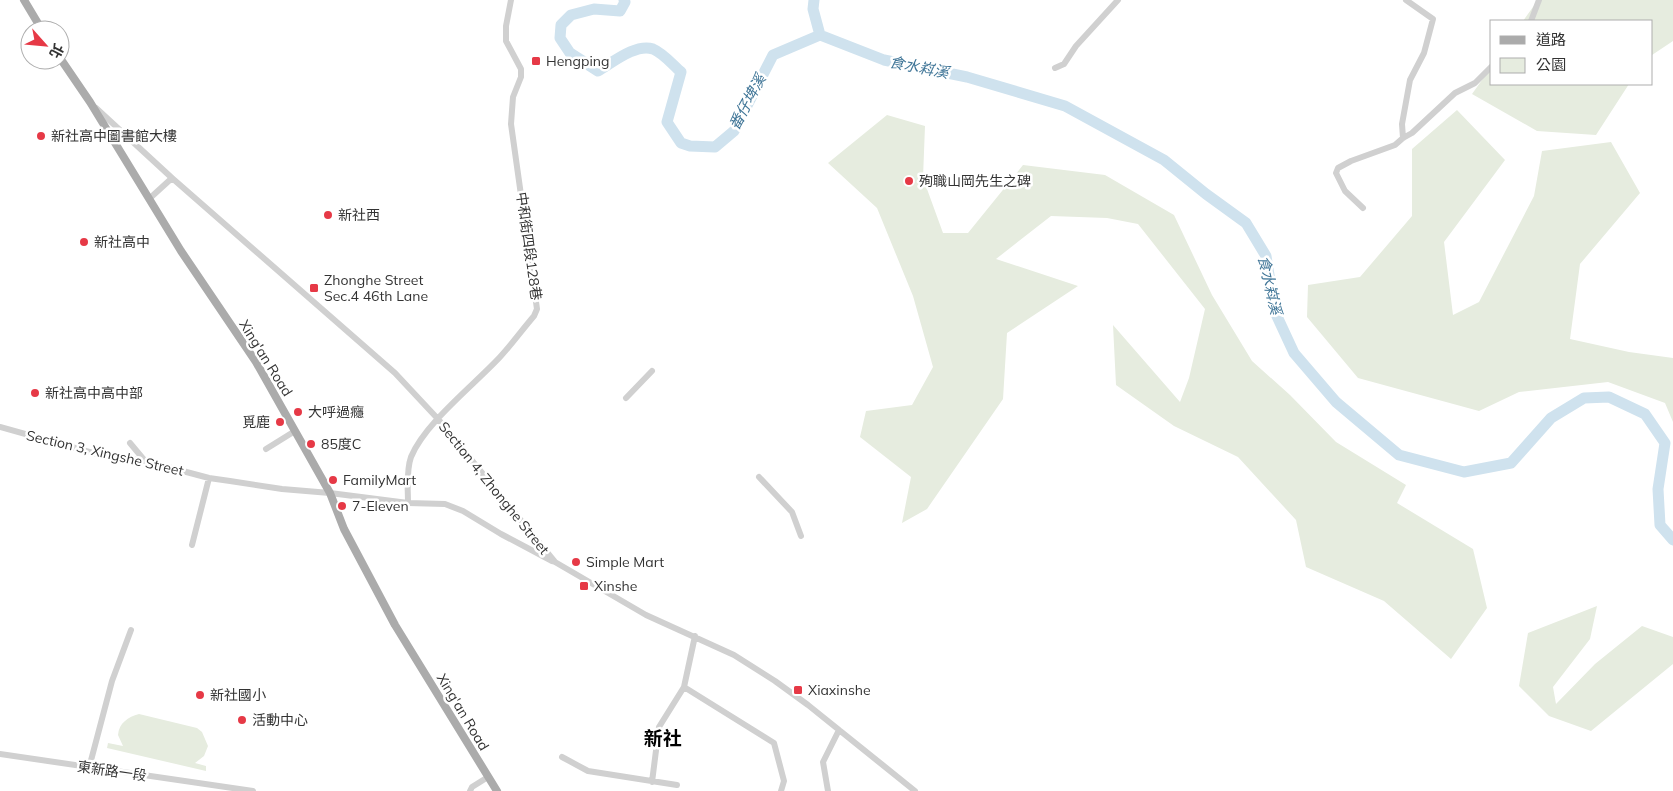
<svg xmlns="http://www.w3.org/2000/svg" width="1673" height="791" font-family="Mulish,'Noto Sans TC',sans-serif">
	<rect width="100%" height="100%" fill="#fff"/>
	<path fill="#e6ecdf" d="M1538,0H1673V41L1652,55V21H1523Z
		M1492,66V84H1629L1596,135L1537,131L1472,94Z
		M1457,110L1505,160L1444,242L1453,315L1479,302L1534,196L1542,151L1611,142L1640,193L1580,264L1570,339L1629,352L1673,358V422L1665,403L1608,382L1519,392L1479,411L1358,378L1307,317L1308,285L1360,277L1412,216V149Z
		M887,115L925,126L923,178L943,233H968L1023,165L1105,175L1174,215L1212,295L1252,361L1290,395L1336,442L1406,485L1397,503L1473,549L1487,608L1451,659L1384,601L1306,567L1296,520L1238,457L1174,426L1116,385L1113,325L1180,402L1189,378L1205,309L1138,224L1107,218L1051,216L996,259L1078,286L1007,333L1003,399L927,509L902,523L911,477L860,437L866,411L912,405L933,367L913,296L877,208L828,163Z
		M1597,606L1590,639L1553,687L1556,704L1595,664L1642,626L1673,637V664L1591,731L1549,716L1519,686L1528,633Z
		M139,714L197,728L202,732L208,746L204,756L195,763L206,766V771L107,748L108,743L123,746L118,735C119,723 128,717 139,714Z"/>
	<g fill="none" stroke-linecap="round" stroke-linejoin="round">
		<path stroke="#cfe2ee" stroke-width="11" d="M624,0L625,2L620,11L594,9L571,15L561,25L560,38L570,53L598,71C612,63 636,43 653,49C663,53 673,65 681,72L667,122L681,143L690,146L715,147L734,131L773,55L820,35
			M814,0L813,9L820,35L884,60L967,77L1065,106L1164,160L1206,194L1246,223L1266,256L1275,312L1294,353L1336,402L1399,455L1464,472L1511,463L1551,418L1584,398L1609,397L1645,414L1665,443L1658,489L1660,525L1673,540"/>
		<path stroke="#d0d0d0" stroke-width="6" d="M1531,21L1539,0
			M1055,68L1064,64L1076,46L1118,0
			M96,108L172,178L395,373L438,419L555,562L646,615L734,655L775,681L808,705L915,791
			M1403,138L1402,124L1410,80L1424,53L1433,19L1406,0
			M149,199L172,178
			M1363,208L1345,191L1336,173L1338,168L1351,161L1395,145L1403,138L1412,133L1455,93L1475,83L1492,66
			M626,398L652,371
			M0,427L93,453L145,461L209,478L230,481L282,489L330,493L408,503L445,504L463,511L501,534L552,561
			M130,443L145,461
			M266,449L295,431
			M759,477L792,512L801,536
			M408,503C408,489 406,471 411,457C425,423 474,385 500,357C512,344 522,330 534,316L537,309L511,124L513,97L521,77V69L506,41V26L511,0
			M192,545L209,478
			M684,687L774,743L784,781L781,791
			M0,754L253,791
			M562,757L588,771L677,785
			M89,768L112,681L131,630
			M652,782L659,727L684,687L695,636
			M470,791L472,787L488,777
			M828,791L823,762L839,730"/>
		<path stroke="#ababab" stroke-width="8" d="M24,0L42,30
			M60,58L90,102L181,251L256,362L330,493L344,529L395,625L497,791"/>
	</g>
	<g fill="#e63946" stroke="#fff" stroke-width="2">
		<rect x="531" y="56" width="10" height="10" rx="2.5"/>
		<circle cx="41" cy="136" r="5"/>
		<circle cx="909" cy="181" r="5"/>
		<circle cx="328" cy="215" r="5"/>
		<circle cx="84" cy="242" r="5"/>
		<rect x="309" y="283" width="10" height="10" rx="2.5"/>
		<circle cx="35" cy="393" r="5"/>
		<circle cx="298" cy="412" r="5"/>
		<circle cx="280" cy="422" r="5"/>
		<circle cx="311" cy="444" r="5"/>
		<circle cx="333" cy="480" r="5"/>
		<circle cx="342" cy="506" r="5"/>
		<circle cx="576" cy="562" r="5"/>
		<rect x="579" y="581" width="10" height="10" rx="2.5"/>
		<rect x="793" y="685" width="10" height="10" rx="2.5"/>
		<circle cx="200" cy="695" r="5"/>
		<circle cx="242" cy="720" r="5"/>
	</g>
	<g text-anchor="middle" dominant-baseline="central" stroke-width="5" stroke-linejoin="round" paint-order="stroke">
		<g font-size="14" fill="#333" stroke="#fff" text-anchor="start">
			<text x="546" y="61">Hengping</text>
			<text x="51" y="136">新社高中圖書館大樓</text>
			<text x="919" y="181">殉職山岡先生之碑</text>
			<text x="338" y="215">新社西</text>
			<text x="94" y="242">新社高中</text>
			<text x="324" y="280">Zhonghe Street<tspan x="324" dy="16">Sec.4 46th Lane</tspan></text>
			<text x="45" y="393">新社高中高中部</text>
			<text x="308" y="412">大呼過癮</text>
			<text x="270" y="422" text-anchor="end">覓鹿</text>
			<text x="321" y="444">85度C</text>
			<text x="343" y="480">FamilyMart</text>
			<text x="352" y="506">7-Eleven</text>
			<text x="586" y="562">Simple Mart</text>
			<text x="594" y="586">Xinshe</text>
			<text x="808" y="690">Xiaxinshe</text>
			<text x="210" y="695">新社國小</text>
			<text x="252" y="720">活動中心</text>
		</g>
		<g font-size="14" fill="#333" stroke="#fff">
			<text transform="translate(529 246) rotate(82)">中和街四段128巷</text>
			<text transform="translate(266 358) rotate(58)">Xing'an Road</text>
			<text transform="translate(105 453) rotate(13)">Section 3, Xingshe Street</text>
			<text transform="translate(494 488) rotate(51)">Section 4, Zhonghe Street</text>
			<text transform="translate(463 712) rotate(59)">Xing'an Road</text>
			<text transform="translate(112 771) rotate(8)">東新路一段</text>
		</g>
		<g font-size="15" font-style="italic" fill="#3f7597" stroke="#fff">
			<text transform="translate(919 67) rotate(11)">食水嵙溪</text>
			<text transform="translate(747 102) rotate(-62)">番仔埤溪</text>
			<text transform="translate(1270 285) rotate(77)">食水嵙溪</text>
		</g>
		<g font-size="19" font-weight="bold" fill="#000" stroke="#fff">
			<text x="663" y="738">新社</text>
		</g>
	</g>
	<rect x="1490" y="20" width="162" height="65" fill="#ffffff" stroke="#adadad"/>
	<rect x="1500" y="36" width="25" height="8" fill="#ababab" stroke="#adadad"/>
	<text x="1536" y="45" font-size="15" fill="#333333">道路</text>
	<rect x="1500" y="58" width="25" height="15" fill="#e6ecdf" stroke="#adadad"/>
	<text x="1536" y="70" font-size="15" fill="#333333">公園</text>
	<g transform="translate(45 45) rotate(117)"><circle r="24" fill="#ffffff" stroke="#adadad"/>
	<path d="M0-4L9 19L0 12L-9 19Z" fill="#e63946"/>
	<text y="-8" font-size="14" font-weight="bold" text-anchor="middle" fill="#333333">北</text>
	</g>
</svg>
